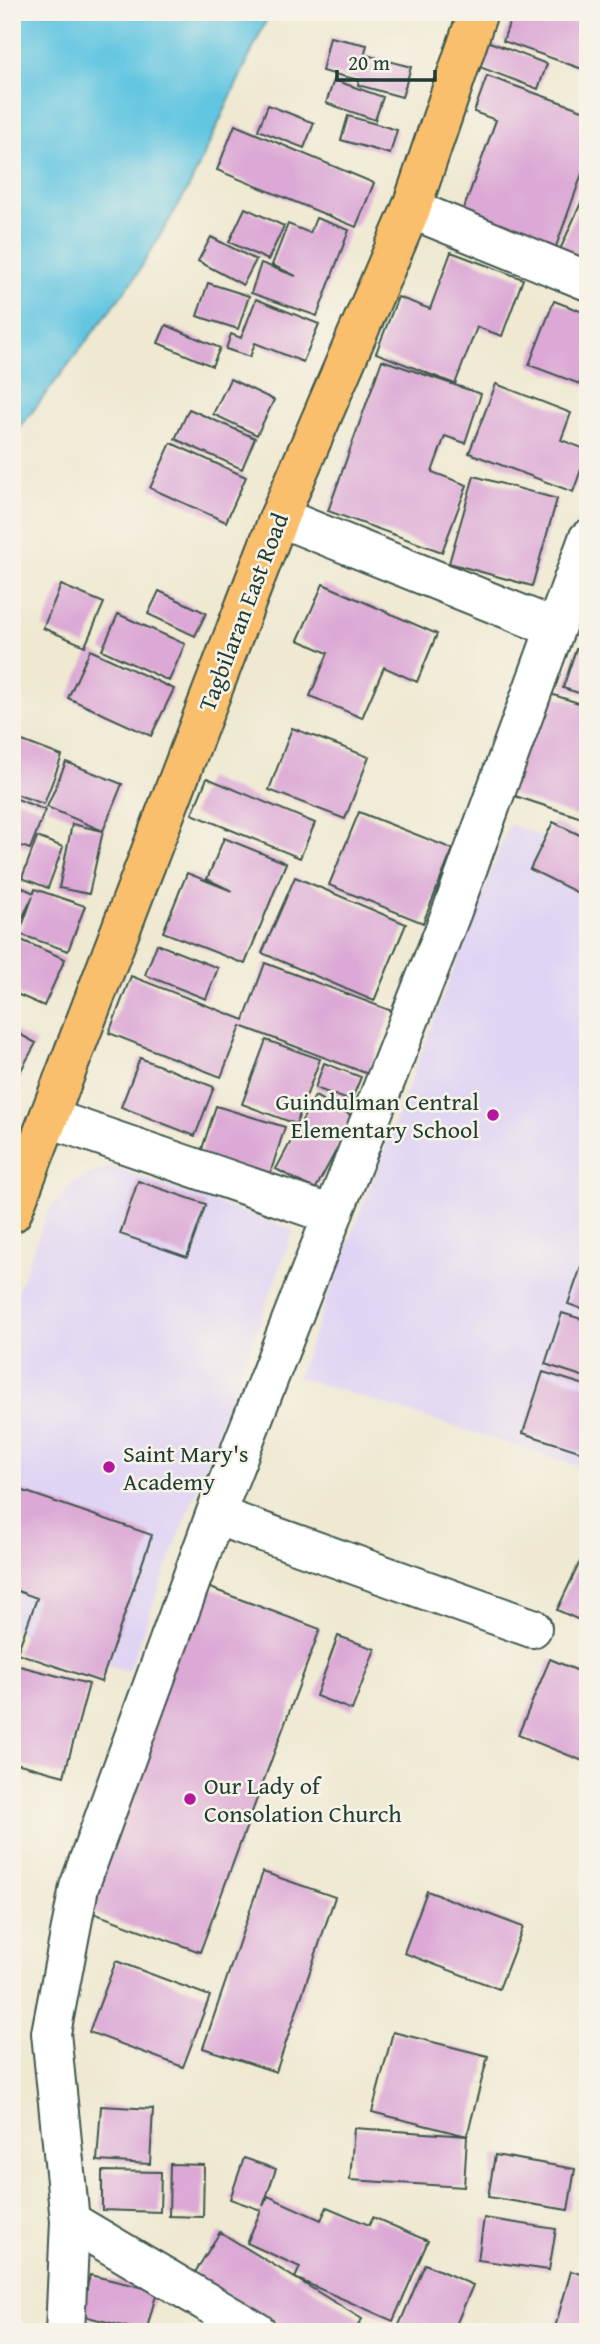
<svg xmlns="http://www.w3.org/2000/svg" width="600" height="2344" font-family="'Gentium Book Plus',serif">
	<rect width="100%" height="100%" fill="#f7f3e8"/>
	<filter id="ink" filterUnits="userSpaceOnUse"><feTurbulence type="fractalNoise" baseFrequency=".0143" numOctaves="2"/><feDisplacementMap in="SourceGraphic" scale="14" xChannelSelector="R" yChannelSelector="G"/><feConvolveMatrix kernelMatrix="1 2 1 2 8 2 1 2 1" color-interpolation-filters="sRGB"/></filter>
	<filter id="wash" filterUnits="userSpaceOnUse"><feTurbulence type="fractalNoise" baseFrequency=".00686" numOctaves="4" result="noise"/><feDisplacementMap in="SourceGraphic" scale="28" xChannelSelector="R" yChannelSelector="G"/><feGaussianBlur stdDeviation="1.57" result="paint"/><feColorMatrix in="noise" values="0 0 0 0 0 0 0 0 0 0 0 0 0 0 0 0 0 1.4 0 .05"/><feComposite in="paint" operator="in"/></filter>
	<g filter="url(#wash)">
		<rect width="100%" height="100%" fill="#efe9d2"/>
		<path fill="#e0d4f4" d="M509,824L588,853V1469L297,1377Z
			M109,1166L294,1230L128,1672L12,1629V1305L47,1213L74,1182Z"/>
		<path fill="#63c6e1" stroke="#41828a" stroke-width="2" d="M12,12H270L189,187L134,279L12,438Z"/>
		<g id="blocks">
			<path fill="#dca9d6" d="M513,12H575L588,17V71L503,41Z
				M330,37L367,45L361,69L366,55L411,67L402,97L358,85L359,80L322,71Z
				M487,41L547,64L538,89L477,66Z
				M487,76L588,112V157L554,252L460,219L496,120L474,112Z
				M334,80L383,97L375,120L326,103Z
				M268,105L314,123L304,148L258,130Z
				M348,116L397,130L390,154L341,140Z
				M235,125L374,183L356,227L217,170Z
				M588,187V264L559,252Z
				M245,208L284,226L268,260L229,242Z
				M316,218L349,230L317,316L251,293L261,263L296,276L272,265L288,224L310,233Z
				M211,237L256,260L243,285L198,261Z
				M451,252L523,279L502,336L477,327L455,384L376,353L398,297L430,309Z
				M208,283L249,296L238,329L197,316Z
				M256,299L319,324L303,362L255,343L250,357L226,349L231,334L241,338Z
				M554,301L588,314V387L529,365Z
				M166,325L220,348L212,366L158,343Z
				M382,360L481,394L465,443L445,436L432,472L467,485L442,552L328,511Z
				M230,379L274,400L257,435L213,414Z
				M496,384L571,413L561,440L588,450L573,492L469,453Z
				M189,409L255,438L242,469L175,439Z
				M171,443L246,477L226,522L150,488Z
				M474,476L557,499L532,586L449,563Z
				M323,584L437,634L417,682L384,667L362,718L310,696L328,653L298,640Z
				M61,585L104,603L85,646L43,628Z
				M159,591L206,613L195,636L148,614Z
				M118,614L185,644L169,681L102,650Z
				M576,649L588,653V696L563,688Z
				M90,650L174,689L151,736L68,698Z
				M541,691L588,706V820L506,793Z
				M292,728L369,757L345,819L269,790Z
				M12,737L62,756L44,804L12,793Z
				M66,762L122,784L103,831L47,807Z
				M207,778L315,823L300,858L192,814Z
				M12,797L45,810L30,849L12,843Z
				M359,812L453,849L423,923L329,885Z
				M553,822L588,839V877L580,894L530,869Z
				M72,824L103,831L89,894L59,888Z
				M37,837L63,847L48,888L22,878Z
				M224,838L286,863L245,964L163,932L187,873L232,891L207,879Z
				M295,877L406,924L374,1001L262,953Z
				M12,883L34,893L35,889L85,906L68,951L19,934L33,896L16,931L12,929Z
				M12,936L65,959L44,1006L12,992Z
				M157,944L218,968L206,999L145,975Z
				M265,963L392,1011L368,1074L241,1026L221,1077L109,1033L131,976L244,1020Z
				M12,1030L36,1043L19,1074L12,1071Z
				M266,1040L320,1059L296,1124L242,1104Z
				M140,1058L214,1087L195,1136L121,1107Z
				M324,1063L361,1077L351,1101L315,1088Z
				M12,1080L19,1082L12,1099Z
				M315,1096L354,1117L315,1190L276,1169Z
				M216,1106L285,1127L269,1177L200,1155Z
				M138,1181L206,1204L187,1257L120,1234Z
				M588,1247V1311L568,1304Z
				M562,1313L588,1321V1378L545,1364Z
				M543,1372L588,1386V1454L523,1433Z
				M12,1487L152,1535L101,1682L17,1653L37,1598L12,1589Z
				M588,1545V1624L557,1610Z
				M202,1585L320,1629L200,1952L82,1909Z
				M338,1636L375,1649L352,1710L316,1696Z
				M550,1659L588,1675V1763L518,1735Z
				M12,1664L89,1684L64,1776L12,1762Z
				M263,1872L335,1897L276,2072L203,2048Z
				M427,1891L523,1927L499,1989L404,1953Z
				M116,1961L210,1996L183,2067L89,2032Z
				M393,2032L488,2056L467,2136L372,2112Z
				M101,2106L153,2109L150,2164L97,2161Z
				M354,2128L467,2136L464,2187L350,2180Z
				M495,2155L575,2169L568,2210L488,2197Z
				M244,2158L276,2169L263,2206L268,2196L321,2220L327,2207L369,2225L373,2217L428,2241L393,2321L295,2278L362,2319L354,2332H287L194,2274L220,2232L295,2278L300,2267L247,2243L261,2210L230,2199Z
				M170,2164L204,2165L203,2217L169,2216Z
				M102,2171L161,2172L160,2212L102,2210Z
				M484,2218L556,2229L549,2270L478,2260Z
				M425,2264L473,2285L453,2332H396Z
				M571,2271L588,2276V2332L554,2331Z
				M90,2275L157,2291L146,2332L80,2315Z"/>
		</g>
	</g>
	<g filter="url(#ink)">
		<use href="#blocks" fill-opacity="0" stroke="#3e574c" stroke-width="2"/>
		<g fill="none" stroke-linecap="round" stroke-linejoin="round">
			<defs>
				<path id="minor" d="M411,209L588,281
					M279,517L555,628
					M49,1118L332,1215
					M215,1515L532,1628
					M70,2221L257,2332
					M65,2332L70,2221L51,2033L79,1887L215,1515L452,911L588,539"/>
				<path id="major" d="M12,1213L279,517L411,209L478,12"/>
			</defs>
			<use href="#minor" stroke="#3e574c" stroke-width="42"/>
			<use href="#major" stroke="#3e574c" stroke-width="42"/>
			<use href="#minor" stroke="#fff" stroke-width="38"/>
			<use href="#major" stroke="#f9bf6d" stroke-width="38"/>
		</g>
	</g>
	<g fill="#b5179e" stroke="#f7f3e8" stroke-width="2.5">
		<circle cx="493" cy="1115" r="7"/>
		<circle cx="109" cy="1467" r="7"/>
		<circle cx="190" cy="1799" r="7"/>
	</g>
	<g text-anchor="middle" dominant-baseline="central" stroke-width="5" stroke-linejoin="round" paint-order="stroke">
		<g font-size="24" fill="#1f3d34" stroke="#f7f3e8">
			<text transform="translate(243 612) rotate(-69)">Tagbilaran East Road</text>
		</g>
		<g font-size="24" fill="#1f3d34" stroke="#f7f3e8" text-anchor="start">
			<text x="479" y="1101" text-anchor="end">Guindulman Central<tspan x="479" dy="28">Elementary School</tspan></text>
			<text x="123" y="1453">Saint Mary's<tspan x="123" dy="28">Academy</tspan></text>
			<text x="204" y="1785">Our Lady of<tspan x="204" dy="28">Consolation Church</tspan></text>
		</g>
	</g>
	<rect width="600" height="2344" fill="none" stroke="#f7f3e8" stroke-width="42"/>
	<path d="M337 70v10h98v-10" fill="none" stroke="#1f3d34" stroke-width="3.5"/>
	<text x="348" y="70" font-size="21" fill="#1f3d34" stroke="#f7f3e8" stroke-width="5" paint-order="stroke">20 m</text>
</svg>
